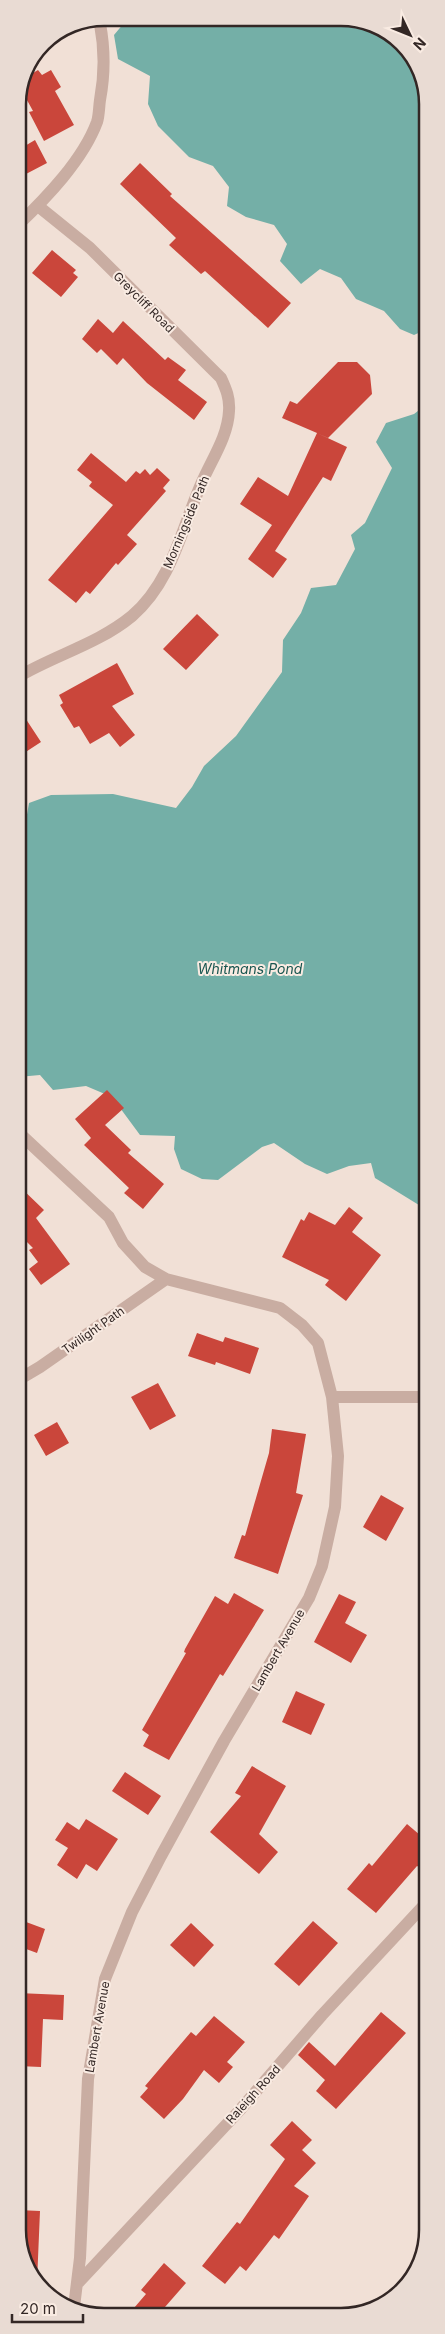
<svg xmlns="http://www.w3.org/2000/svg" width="445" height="2334" font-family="Inter,sans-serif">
	<rect width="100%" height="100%" fill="#f1e0d6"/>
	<path fill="#74afa7" d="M363,20L406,47L427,94V329L414,335L400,329L384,311L356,299L341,278L320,269L301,284L280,261L287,244L274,225L246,217L227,206L229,187L213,166L189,157L158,126L148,104L150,76L118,59L114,35L124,23Z
		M427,404V1210L375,1178L371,1163L349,1166L327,1174L305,1164L274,1143L262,1147L218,1180L202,1179L181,1169L174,1149L175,1136L140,1135L112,1097L86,1086L53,1090L40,1075L18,1077V830L25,826L29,803L51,795L113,794L176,808L192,787L204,766L236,736L282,672L283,640L301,613L311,588L336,585L355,549L351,535L365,523L392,468L376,442L386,423L414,414Z"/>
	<path fill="#ca463b" d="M38,70L42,75L51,70L61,87L55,91L74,125L44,141L29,112L33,111L22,91L28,76Z
		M35,140L47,163L26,174L18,159V150Z
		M140,163L172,194L170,196L291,303L268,328L205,271L201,274L169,245L176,238L120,184Z
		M52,250L76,270L73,273L78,277L61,297L32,273Z
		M98,319L113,333L123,321L165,360L168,357L186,370L178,380L207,402L194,420L147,383L123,358L117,365L101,349L97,353L82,339Z
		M338,362H357L370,375L372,394L328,438L317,433L347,447L331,481L323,477L275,551L287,559L273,578L248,559L272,525L240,504L258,477L288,496L317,433L282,418L290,401L297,404Z
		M91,453L126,482L136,471L140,474L145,469L150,475L157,468L170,480L163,488L166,491L127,535L137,544L118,565L116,563L90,594L86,591L76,603L48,580L113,505L89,486L92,482L77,470Z
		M197,614L219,635L186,670L163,649Z
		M117,663L134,694L112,706L135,735L120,747L109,733L90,744L79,726L74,728L60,705L63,703L59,695Z
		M18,707L41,742L18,757Z
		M107,1090L124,1108L105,1125L131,1150L128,1153L164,1184L143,1209L124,1193L129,1188L84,1145L91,1138L75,1119Z
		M18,1185L44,1210L36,1218L70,1264L41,1285L29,1269L38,1262L29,1250L33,1248L20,1235L18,1237Z
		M349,1207L363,1218L352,1232L381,1255L346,1301L325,1285L329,1280L282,1257L301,1219L304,1221L309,1212L335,1225Z
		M197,1333L223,1342L225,1337L259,1348L250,1374L216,1362L215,1365L188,1356Z
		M158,1383L176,1416L150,1430L131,1397Z
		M57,1422L69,1443L46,1456L34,1435Z
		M272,1429L306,1434L296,1493L303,1495L278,1574L234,1558L242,1535L245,1536L269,1453Z
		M381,1495L404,1508L386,1541L363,1527Z
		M234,1593L264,1610L223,1676L220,1674L169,1760L143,1746L149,1735L142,1730L186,1653L184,1652L185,1649L215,1596L228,1604Z
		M339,1594L356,1602L345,1623L367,1635L351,1663L314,1642Z
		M296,1691L325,1704L311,1735L282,1722Z
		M252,1766L286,1786L259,1834L278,1852L259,1874L210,1832L241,1796L235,1793Z
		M125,1772L161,1796L148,1815L112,1791Z
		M86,1819L118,1839L97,1871L86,1864L77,1879L57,1865L68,1848L55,1840L67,1822L79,1830Z
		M407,1824L427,1841V1857L419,1867L417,1866L376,1913L347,1889L369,1863L372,1866Z
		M18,1919L45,1929L37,1953L18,1946Z
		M313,1921L338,1943L299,1986L274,1964Z
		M191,1923L214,1945L194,1967L170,1945Z
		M18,1993L64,1995L63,2020L43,2019L41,2067L18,2066Z
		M381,2012L406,2033L336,2109L316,2091L325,2080L298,2055L309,2042L335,2066Z
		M214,2016L245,2042L227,2062L233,2067L219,2083L204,2070L183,2099L164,2119L140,2097L148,2088L145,2086L191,2032L196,2036Z
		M292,2121L312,2140L302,2150L316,2163L294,2186L309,2196L279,2239L274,2235L246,2271L240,2266L225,2284L202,2266L237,2222L240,2224L285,2159L270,2145Z
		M18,2210L40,2211L37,2282L18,2240Z
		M164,2263L186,2283L158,2315H128L146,2294L141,2290Z"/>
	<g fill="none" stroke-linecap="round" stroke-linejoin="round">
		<path stroke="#c9ada2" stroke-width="12" d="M18,225C46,198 83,160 97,122C99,116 99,107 100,100C105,73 105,50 100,24
			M18,677C55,655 98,644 132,616C172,582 182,527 202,482C212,459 228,436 229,411C230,398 226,389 221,378L90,248L38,206
			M18,1132L109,1217L123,1243L145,1267L166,1279L280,1308L302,1325L318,1343L332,1397L338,1456L335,1507L322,1566L309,1598L224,1741L161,1856L132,1912L105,1979L88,2079L80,2258L74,2307
			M18,1380L40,1367L166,1279
			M332,1397H427
			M77,2284L239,2111L322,2015L427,1902"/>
	</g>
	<g text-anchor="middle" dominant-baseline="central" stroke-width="4" stroke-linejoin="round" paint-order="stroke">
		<g font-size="12" fill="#332725" stroke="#f9ebe2">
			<text transform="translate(144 302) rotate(45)">Greycliff Road</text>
			<text transform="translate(186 522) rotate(-67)">Morningside Path</text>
			<text transform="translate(93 1330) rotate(-35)">Twilight Path</text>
			<text transform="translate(278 1650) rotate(-60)">Lambert Avenue</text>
			<text transform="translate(97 2027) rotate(-80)">Lambert Avenue</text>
			<text transform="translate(253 2094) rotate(-48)">Raleigh Road</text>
		</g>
		<g font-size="14" font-style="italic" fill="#195650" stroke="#f9ebe2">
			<text x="250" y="968">Whitmans Pond</text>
		</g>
	</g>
	<path d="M0 0H445V2334H0ZM104 26H341A78 78 0 0 1 419 104V2230A78 78 0 0 1 341 2308H104A78 78 0 0 1 26 2230V104A78 78 0 0 1 104 26Z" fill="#e9dbd3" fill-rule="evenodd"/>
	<path fill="none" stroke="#332725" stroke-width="2.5" d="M104 26H341A78 78 0 0 1 419 104V2230A78 78 0 0 1 341 2308H104A78 78 0 0 1 26 2230V104A78 78 0 0 1 104 26Z"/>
	<g transform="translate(410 35) rotate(133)" stroke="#f9ebe2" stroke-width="4" paint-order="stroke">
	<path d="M0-4L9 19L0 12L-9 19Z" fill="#332725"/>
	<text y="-8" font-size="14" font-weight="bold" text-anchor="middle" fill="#332725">N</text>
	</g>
	<path d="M12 2314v8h71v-8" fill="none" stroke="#332725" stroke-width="2.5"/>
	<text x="20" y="2314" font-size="15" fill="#332725" stroke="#f9ebe2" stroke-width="4" paint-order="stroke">20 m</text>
</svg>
